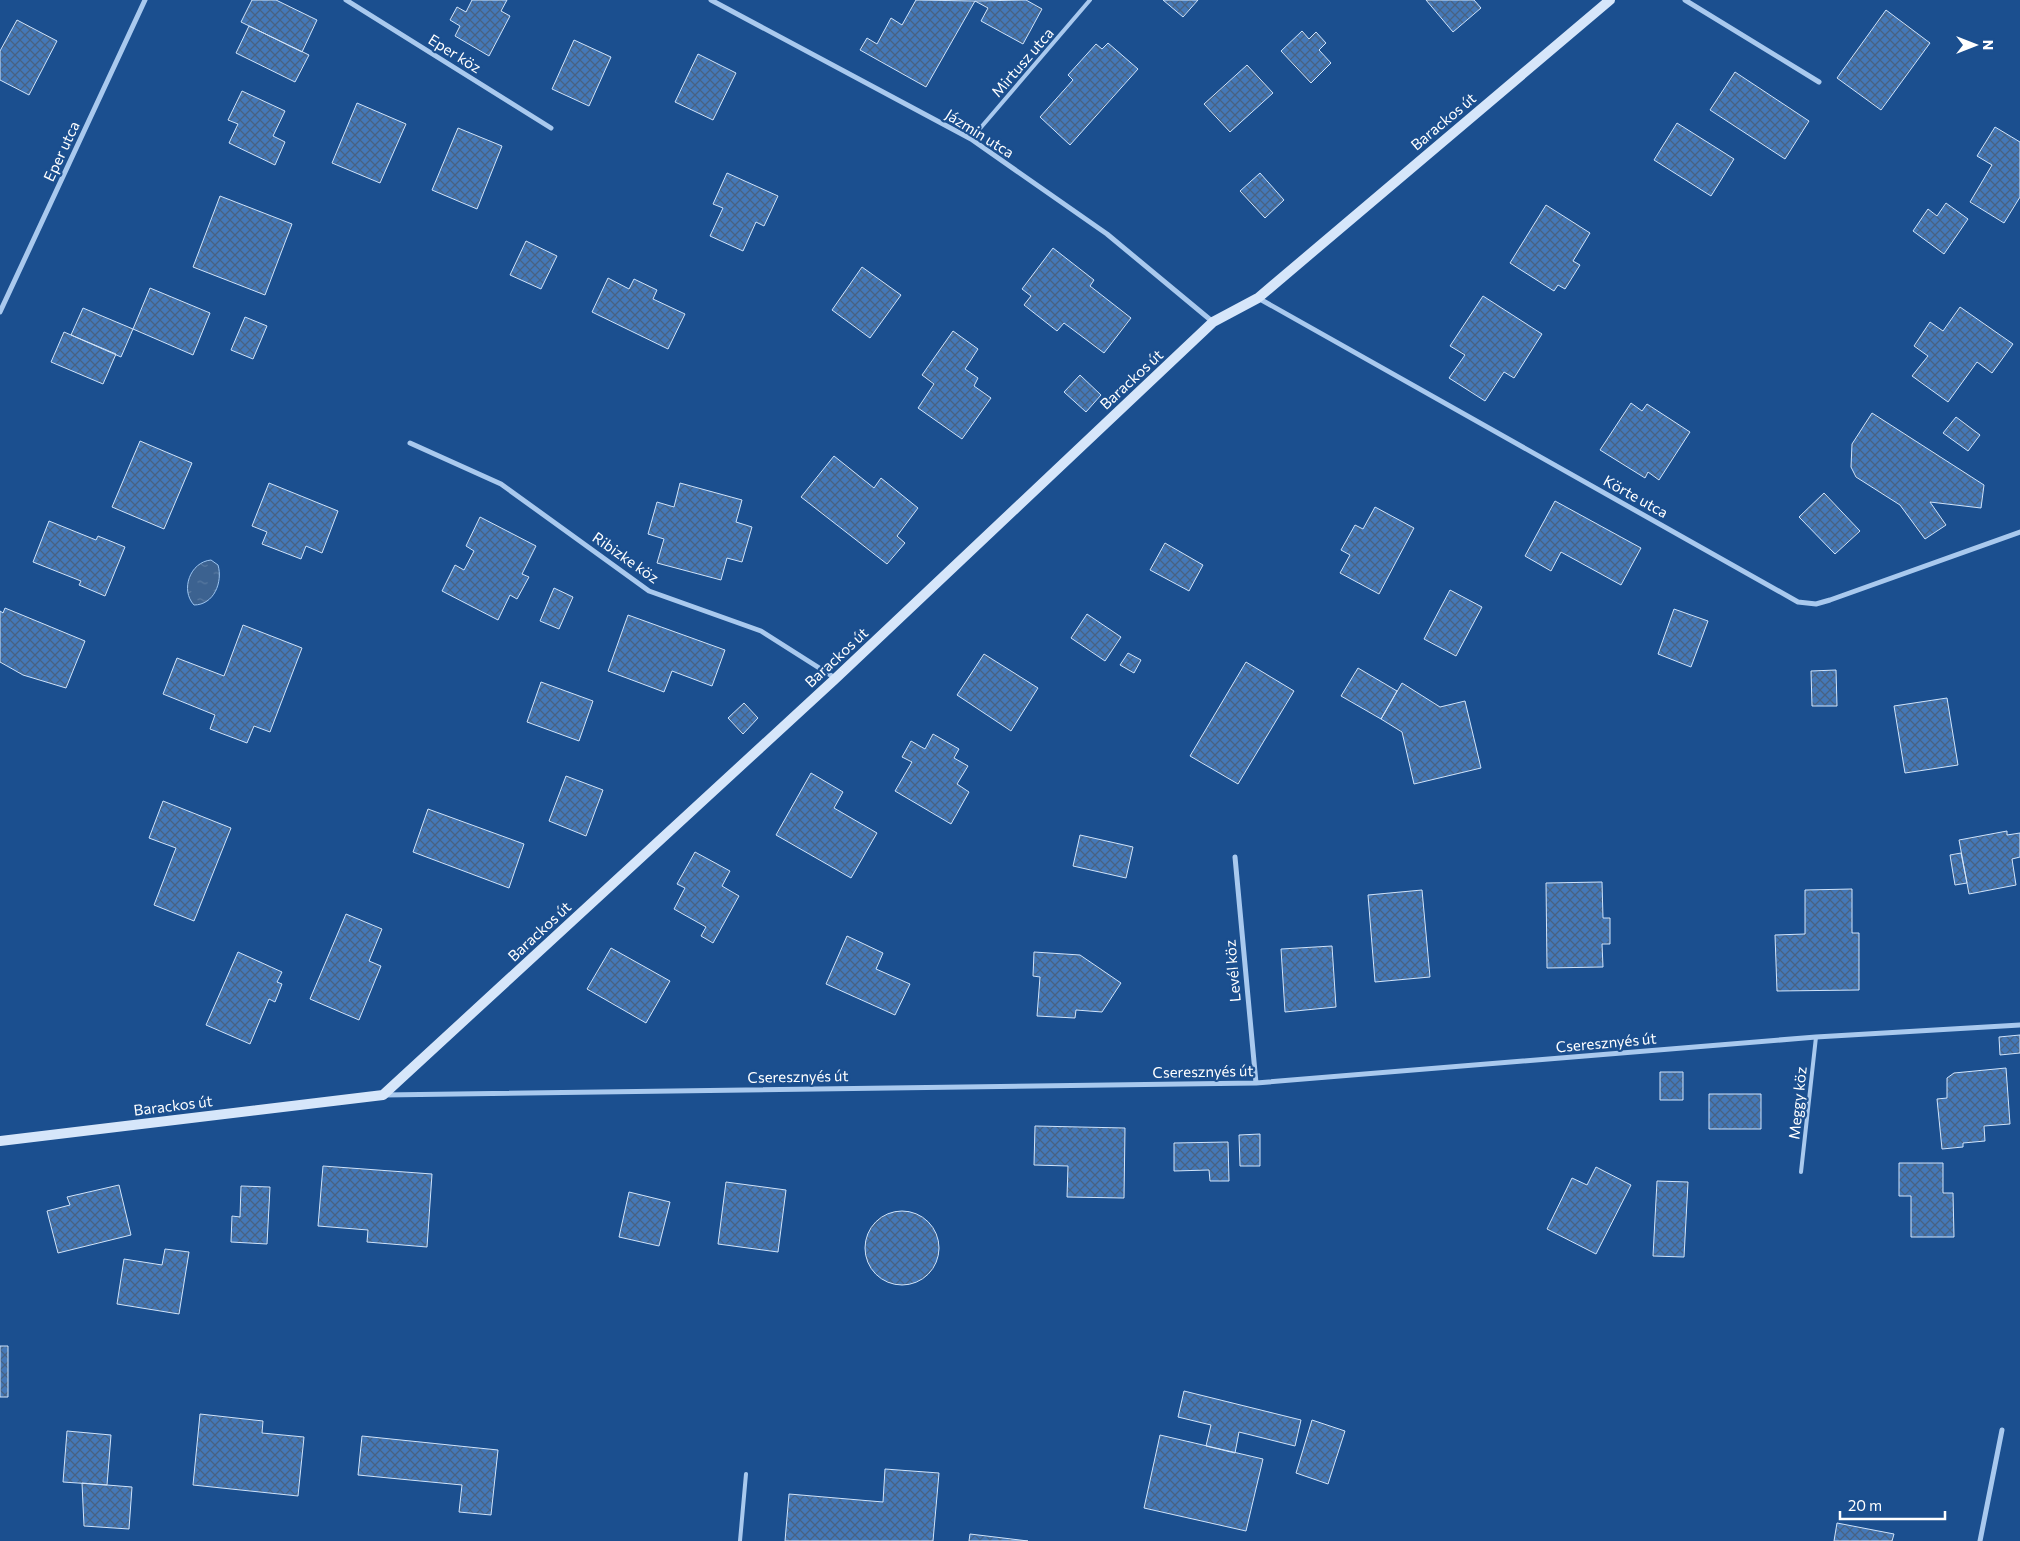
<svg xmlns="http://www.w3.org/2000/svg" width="2020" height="1541" font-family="Commissioner,sans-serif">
	<defs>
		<pattern id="water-ripples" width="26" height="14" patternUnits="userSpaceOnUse" patternTransform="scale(1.25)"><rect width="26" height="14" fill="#3c6290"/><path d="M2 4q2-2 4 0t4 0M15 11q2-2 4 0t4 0" fill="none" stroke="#597aa1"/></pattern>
		<pattern id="building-cross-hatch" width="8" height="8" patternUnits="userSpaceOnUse" patternTransform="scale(1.25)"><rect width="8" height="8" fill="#4478b7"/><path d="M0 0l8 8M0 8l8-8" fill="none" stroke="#486282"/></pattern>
	</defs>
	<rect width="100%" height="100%" fill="#1b4f8f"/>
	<path fill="url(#water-ripples)" stroke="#9cc4f0" d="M211,560L218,565C223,582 214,605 194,605C180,590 190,562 211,560Z"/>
	<path fill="url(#building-cross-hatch)" stroke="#cfe3fa" d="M252,0H276L317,20L302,52L241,22Z
		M472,0H507L501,11L510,16L489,56L455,36L460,26L450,20L457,7L466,12Z
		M916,0L975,1L926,87L860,50L867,38L877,44L891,18L902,25Z
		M1026,0L1042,9L1023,44L981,21L988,8L975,1Z
		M1163,0H1198L1183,17Z
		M1426,0H1474L1481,8L1453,32Z
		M1886,10L1930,43L1881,110L1837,78Z
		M17,20L57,41L29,95L0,80V51Z
		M249,26L309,55L295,82L236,53Z
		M1302,31L1309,39L1316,32L1326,43L1319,50L1331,63L1311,83L1281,51Z
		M574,40L611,57L589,106L552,89Z
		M1108,43L1138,69L1070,145L1040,117L1073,80L1068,75L1096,44L1102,49Z
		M698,54L736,73L713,120L675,102Z
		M1247,65L1273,93L1230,132L1204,104Z
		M1735,72L1809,121L1785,159L1710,110Z
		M242,91L285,111L273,136L285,142L275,165L229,143L238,124L228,120Z
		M357,103L406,124L380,183L332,163Z
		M1677,123L1734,159L1711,196L1654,160Z
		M1995,127L2020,142V197L2004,223L1970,202L1992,165L1977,156Z
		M458,128L502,146L477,209L432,190Z
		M727,173L778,196L764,226L756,222L743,251L710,236L723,208L713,204Z
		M1260,173L1284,200L1265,218L1240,191Z
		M220,196L292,224L265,295L193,267Z
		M1946,203L1968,219L1944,254L1913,231L1928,209L1937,216Z
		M1546,205L1590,233L1573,261L1580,265L1565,289L1558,285L1554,291L1510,263Z
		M526,241L557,256L541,289L510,275Z
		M1053,248L1094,280L1090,286L1131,318L1104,353L1064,323L1057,331L1024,305L1031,296L1022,289Z
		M862,267L901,295L870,338L832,310Z
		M608,278L629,289L634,279L657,290L653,299L685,314L668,349L592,312Z
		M150,288L210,313L193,355L133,329Z
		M1483,296L1542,334L1514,378L1504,372L1485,401L1449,378L1465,355L1450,346Z
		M1960,307L2013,344L1992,373L1977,362L1948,402L1912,376L1928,356L1914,346L1930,322L1943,331Z
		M83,308L133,329L121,357L71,335Z
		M245,317L267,326L253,359L231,350Z
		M953,331L978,349L965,369L978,378L974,386L991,398L962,439L918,408L934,384L922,375Z
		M64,332L116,354L103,384L51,362Z
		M1080,375L1101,395L1086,412L1064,392Z
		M1631,403L1642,411L1647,404L1690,432L1659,480L1648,472L1645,478L1600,450Z
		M1872,413L1984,485L1981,508L1930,502L1946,525L1925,539L1900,505L1856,477L1851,467L1852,444Z
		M1956,417L1980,435L1968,451L1943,433Z
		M140,441L192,463L164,529L112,507Z
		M834,456L874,488L881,478L918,508L897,536L905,543L887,564L801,497Z
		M269,483L338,511L322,553L306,546L301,559L262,544L267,532L252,526Z
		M680,483L742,500L736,522L752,527L742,562L727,558L721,580L657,563L664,539L648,534L657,502L674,507Z
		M1824,493L1860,531L1835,554L1799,517Z
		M1555,501L1641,548L1621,585L1561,552L1551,571L1525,556Z
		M1375,507L1414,528L1379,594L1340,573L1350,555L1341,550L1355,525L1363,529Z
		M480,517L536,546L522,574L529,577L517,599L510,595L498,620L442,591L455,565L464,570L474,551L466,546Z
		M49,521L96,540L98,536L125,547L105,596L79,585L81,581L33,562Z
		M1165,543L1203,565L1189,591L1150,570Z
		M554,588L573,597L559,629L540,621Z
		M1450,590L1482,607L1456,656L1424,639Z
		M5,608L85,641L66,688L23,675L0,662V611L3,613Z
		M1674,609L1708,621L1691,667L1658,654Z
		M1087,614L1121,637L1105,661L1071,638Z
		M628,615L725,650L712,686L672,671L664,692L608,671Z
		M243,625L302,648L270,732L254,726L247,743L210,729L215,715L163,694L177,658L224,676Z
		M1128,653L1141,660L1134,673L1120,665Z
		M984,654L1038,688L1011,731L957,695Z
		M1246,662L1294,691L1238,784L1190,756Z
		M1358,668L1397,691L1381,719L1341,696Z
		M1836,670L1837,706H1812L1811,671Z
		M541,682L593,701L579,741L527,722Z
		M1402,683L1440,707L1465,701L1481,768L1414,784L1402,732L1381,719Z
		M1947,698L1958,765L1905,773L1894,706Z
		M744,703L758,718L743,734L728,718Z
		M933,734L959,749L954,758L968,766L957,784L969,792L951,824L895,791L912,762L902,757L911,741L925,749Z
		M811,773L843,792L834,808L877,833L851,878L776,835Z
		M566,776L603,790L586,836L549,821Z
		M163,801L231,828L194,921L154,905L176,848L149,838Z
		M428,809L524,844L509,888L413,852Z
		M2007,831V835L2020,833V857L2012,859L2016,885L1969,894L1959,840Z
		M1080,835L1133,847L1126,878L1073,866Z
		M695,852L730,871L722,886L739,896L713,943L701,936L706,927L674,909L685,888L677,884Z
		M1961,853L1967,883L1955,885L1950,855Z
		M1602,882L1603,918H1610V944H1602L1603,967L1547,968L1546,883Z
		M1852,889V933H1859V990L1777,991L1775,935L1805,934V890Z
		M1422,890L1430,977L1375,982L1368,895Z
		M346,914L382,929L369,961L381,966L359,1020L310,999Z
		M847,936L883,953L876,969L910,984L895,1015L826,984Z
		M1332,946L1336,1007L1285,1012L1281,949Z
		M611,948L670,981L646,1023L587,989Z
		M238,952L282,972L277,982L282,984L275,1002L269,999L250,1044L206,1025Z
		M1034,952L1080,955L1121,983L1102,1012L1076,1010L1075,1018L1037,1016L1040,977L1033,976Z
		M2020,1035V1053L2000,1055L1999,1037Z
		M2006,1068L2010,1124L1984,1126L1985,1141L1963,1143V1147L1942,1149L1937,1099L1947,1098V1078L1954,1073Z
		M1660,1072H1683V1100H1660Z
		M1709,1094H1761V1129H1709Z
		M1035,1126L1125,1128L1124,1198L1067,1197L1068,1166L1034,1165Z
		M1260,1134V1166H1240L1239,1135Z
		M1228,1142L1229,1181H1210L1209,1170L1174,1171V1143Z
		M1899,1163H1943V1193H1953L1954,1237H1911V1196H1899Z
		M323,1166L432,1174L427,1247L367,1242L368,1230L318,1226Z
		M1596,1167L1631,1185L1596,1254L1547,1229L1572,1178L1587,1185Z
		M1657,1181L1688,1182L1684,1257L1653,1256Z
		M726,1182L786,1190L778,1252L718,1244Z
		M119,1185L131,1235L58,1253L47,1211L70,1205L67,1197Z
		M241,1186L270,1187L267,1244L231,1242L232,1216L240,1217Z
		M629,1192L670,1202L659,1246L619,1237Z
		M865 1248a37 37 0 1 1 74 0a37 37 0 1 1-74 0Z
		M165,1249L189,1252L179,1314L117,1304L124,1259L162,1265Z
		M0,1346H8V1397H0Z
		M1184,1391L1301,1420L1295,1446L1239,1432L1235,1453L1206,1446L1211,1425L1178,1417Z
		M200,1414L263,1421L262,1433L304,1437L298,1496L193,1485Z
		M1312,1420L1345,1431L1328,1484L1296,1473Z
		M67,1431L111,1435L107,1485L63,1482Z
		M1160,1435L1263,1459L1246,1531L1144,1508Z
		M362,1436L498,1450L491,1515L459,1512L462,1485L358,1475Z
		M885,1469L939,1473L933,1541H785L789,1494L883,1502Z
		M82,1483L132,1487L129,1529L84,1526Z
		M1837,1523L1894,1534L1892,1541H1834Z
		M970,1534L1028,1541H969Z"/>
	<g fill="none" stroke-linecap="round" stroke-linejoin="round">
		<path stroke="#a9c9ee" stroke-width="4" d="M971,139L1090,0
			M1801,1172L1816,1037
			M740,1541L746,1474"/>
		<path stroke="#a9c9ee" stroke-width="5" d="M346,0L551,128
			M711,0L971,139L1107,234L1213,322
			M1685,0L1819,82
			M1258,298L1798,602L1816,604L1830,600L2020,532
			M0,312L145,0
			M410,443L501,484L649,591L761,631L835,678
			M1235,857L1256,1083
			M384,1095L1256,1083L1816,1037L2020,1025
			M1980,1541L2002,1430"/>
		<path stroke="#d6e6fa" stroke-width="10" d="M0,1141L383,1095L835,679L1213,322L1258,298L1610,0"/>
	</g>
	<g text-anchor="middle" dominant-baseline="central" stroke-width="4.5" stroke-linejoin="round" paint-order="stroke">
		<g font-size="15" fill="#fff" stroke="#1b4f8f">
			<text transform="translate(455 53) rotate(32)">Eper köz</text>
			<text transform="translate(1022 62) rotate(-49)">Mirtusz utca</text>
			<text transform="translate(1443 121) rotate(-40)">Barackos út</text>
			<text transform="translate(980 133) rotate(32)">Jázmin utca</text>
			<text transform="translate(61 151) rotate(-65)">Eper utca</text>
			<text transform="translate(1131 379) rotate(-43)">Barackos út</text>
			<text transform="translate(1636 496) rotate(29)">Körte utca</text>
			<text transform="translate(626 557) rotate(35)">Ribizke köz</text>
			<text transform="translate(836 657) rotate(-43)">Barackos út</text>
			<text transform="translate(539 931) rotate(-43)">Barackos út</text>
			<text transform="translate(1232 971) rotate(-95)">Levél köz</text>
			<text transform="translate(1606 1042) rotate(-5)">Cseresznyés út</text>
			<text transform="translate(1203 1071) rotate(-1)">Cseresznyés út</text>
			<text transform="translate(798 1076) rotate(-1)">Cseresznyés út</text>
			<text transform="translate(1797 1103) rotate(-84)">Meggy köz</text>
			<text transform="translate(173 1105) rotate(-7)">Barackos út</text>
		</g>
	</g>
	<g transform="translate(1975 45) rotate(90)" stroke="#1b4f8f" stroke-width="4" paint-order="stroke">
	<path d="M0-4L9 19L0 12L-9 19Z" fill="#ffffff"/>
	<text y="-8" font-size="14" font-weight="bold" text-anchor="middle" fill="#ffffff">N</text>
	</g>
	<path d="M1840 1511v8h105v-8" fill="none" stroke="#ffffff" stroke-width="2.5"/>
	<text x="1848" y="1511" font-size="15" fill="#ffffff" stroke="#1b4f8f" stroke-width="4" paint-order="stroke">20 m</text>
</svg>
